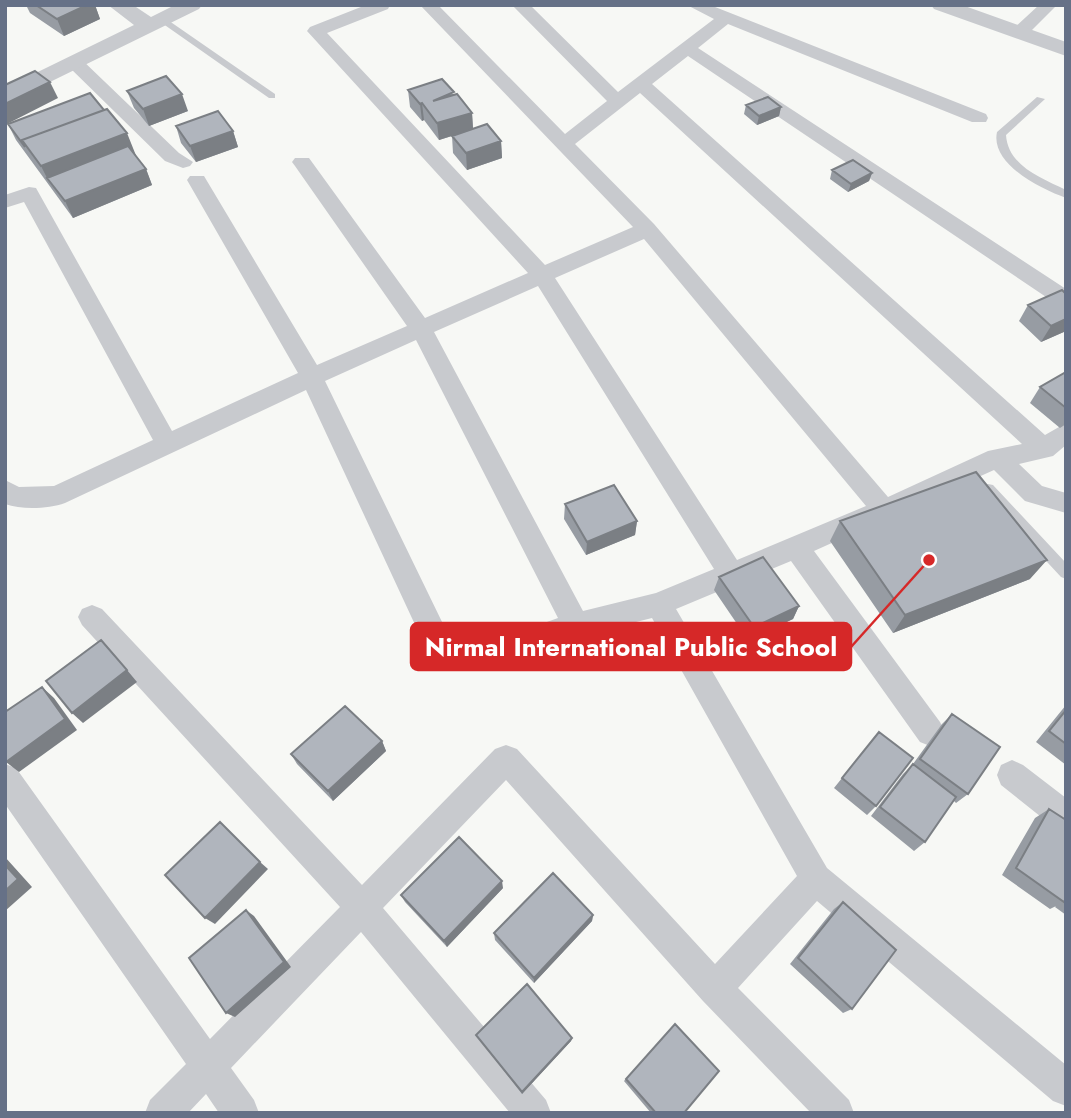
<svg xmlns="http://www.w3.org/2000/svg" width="1071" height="1118" font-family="Jost,sans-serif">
	<rect width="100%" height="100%" fill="#f7f8f5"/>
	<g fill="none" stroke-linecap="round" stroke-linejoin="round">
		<path fill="#c8cace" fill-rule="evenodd" d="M162,16L275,94V98H269L159,21L157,19Z
			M1037,97L1045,99L1006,135C1008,166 1041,178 1066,190V198C1041,189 990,164 997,132Z
			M988,484L993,485L1066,563V579L1061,577L983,493L981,489L983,485Z"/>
		<path fill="#c8cace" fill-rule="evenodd" d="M366,5H390L388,9L327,33L545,265L633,227L420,5H438L565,134L607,101L512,5H530L618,92L714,19L687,5H710L986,114L988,118L986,122H972L728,24L698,48L1066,289V308L1058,305L688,56L652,84L1045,435L1066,423V445L1053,456L1019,464L1042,486L1066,493V513L1025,501L994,470L814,551L940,722L945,732L940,742L930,746L920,742L791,561L676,609L827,868L1066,1065V1106L1053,1101L817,901L738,988L849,1100L854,1113H811L703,1001L506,780L383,908L546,1100L551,1113H510L361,932L231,1068L254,1100L259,1113H219L206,1094L188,1113H145L150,1100L186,1064L5,804V764L16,768L210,1039L340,907L82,625L78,617L82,609L92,605L102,609L362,885L495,749L506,745L517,749L715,964L797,876L652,618L576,637L483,667L439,655L424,644L306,390L65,503C48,509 22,510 5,504V480L19,487L54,486L153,440L24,202L5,208V195L29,187L36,188L172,431L298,373L187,180L190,176H204L317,365L407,326L295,166L292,162L295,158H309L425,318L528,273L307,31L310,27ZM640,93L1022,444L988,451L888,497L654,224L575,144ZM644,239L866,506L737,560L555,278ZM538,286L714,569L656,593L583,611L434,332ZM416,340L558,618C519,631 481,653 444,626L325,381Z
			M1039,5H1057L1025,37H1013L1010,33L1013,29Z
			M74,57L80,58L179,153L193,162L190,166L183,168L165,161L68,66L65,62L68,58Z
			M1012,760L1023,765L1066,798V832L1055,828L1001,785L997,775L1001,765Z"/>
		<path fill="#c8cace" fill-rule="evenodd" d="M108,5H133L151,17L175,5H202L199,9L5,104V88L134,25Z
			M931,5H962L1066,42V56L934,9Z"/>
	</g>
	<path fill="#979ca3" d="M26,5H95L100,19L64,36L30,13Z
		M408,90L455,94L472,113L473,129L501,141L502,158L467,170L453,153L452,136L462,133L439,140L424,120L422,121L410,107Z
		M127,91L188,111L149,126L134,108Z
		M746,105L781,107L779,116L757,125L744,114Z
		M8,124L136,157L146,169L152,185L73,218L16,140Z
		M176,126L233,131L238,147L196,162L181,143Z
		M832,170L872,173L869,181L848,192L830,179Z
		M1028,305L1066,331L1041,342L1019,321Z
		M1066,372V424L1060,428L1030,403L1040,387Z
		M565,504L637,521L635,535L586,555L564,519Z
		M840,521L1030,579L893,633L830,541Z
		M719,577L799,606L793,619L748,640L714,590Z
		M1066,705V765L1036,742Z
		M952,714L968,794L956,803L954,801L925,842L914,851L871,816L903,774L913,764L942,724Z
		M879,732L876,806L867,815L834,788Z
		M382,741L386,751L333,801L297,764L291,754Z
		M1049,809L1066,820V915L1055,907L1056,906L1050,909L1002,875L1035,818Z
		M503,888L447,947L405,902L401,895Z
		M843,902L852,1009L843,1013L790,964L834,909Z
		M593,915L592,921L534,983L495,940L494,933Z
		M675,1024L684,1113H651L624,1081Z
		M476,1035L572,1038L571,1041L522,1094Z"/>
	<path fill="#7b7f84" d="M87,5H95L100,19L64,36L57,19Z
		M50,82L58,98L7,124L5,121V104Z
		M182,94L188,111L149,126L143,109Z
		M422,103L424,120L422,121L420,104Z
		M781,107L779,116L757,125L759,116Z
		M472,113L473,129L439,140L437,123Z
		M233,131L238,147L196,162L190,146Z
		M127,133L137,158L47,178L53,190L41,166Z
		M501,141L502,158L467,170L466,153Z
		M146,169L152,185L73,218L65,201Z
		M872,173L869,181L848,192L851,184Z
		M1066,319V331L1041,342L1051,326Z
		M637,521L635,535L586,555L587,542Z
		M1047,560L1030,579L893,633L905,615Z
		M799,606L793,619L748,640L754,627Z
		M127,670L137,682L83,723L72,713Z
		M42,687L54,698L77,730L19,772L6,762Z
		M382,741L386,751L333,801L328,791Z
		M5,857L32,887L5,911Z
		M260,862L268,869L215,924L205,918Z
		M502,881L503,888L447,947L444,941Z
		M246,910L254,916L291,967L235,1017L226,1013Z
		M593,915L592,921L534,983V978Z
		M572,1038L571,1041L522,1094V1092Z"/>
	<path fill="#b0b5bd" stroke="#7b7f84" stroke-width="2" d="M36,5H87L57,19Z
		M35,71L50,82L5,104V85Z
		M166,76L182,94L143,109L127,91Z
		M442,79L454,92L433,101L457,94L472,113L437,123L422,103L420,104L408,90Z
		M90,93L104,110L22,140L25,147L8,124Z
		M768,97L781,107L759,116L746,105Z
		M107,109L127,133L41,166L22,140Z
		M218,111L233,131L190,146L176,126Z
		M487,124L501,141L466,153L452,136Z
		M128,146L146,169L65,201L47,178Z
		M853,160L872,173L851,184L832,170Z
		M1062,290L1066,294V319L1051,326L1028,305Z
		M1066,372V408L1040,387Z
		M976,472L1047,560L905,615L840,521Z
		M614,485L637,521L587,542L565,504Z
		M763,557L799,606L754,627L719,577Z
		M101,640L127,670L72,713L46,681Z
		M42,687L65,719L6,762L5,712Z
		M345,706L382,741L328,791L291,754Z
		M1066,710V744L1049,731Z
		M952,714L1000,747L968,794L920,759Z
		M879,732L913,758L876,806L842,778Z
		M913,764L956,797L925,842L880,807Z
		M1049,809L1066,820V899L1064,902L1016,868Z
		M220,822L260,862L205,918L165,875Z
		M459,837L502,881L444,941L401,895Z
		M5,865L18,879L5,891Z
		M553,873L593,915L534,978L494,933Z
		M843,902L896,950L852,1009L798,958Z
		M246,910L284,962L226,1013L189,958Z
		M527,984L572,1038L522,1092L476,1035Z
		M675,1024L719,1071L684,1113H656L626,1079Z"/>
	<path fill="none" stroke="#d62828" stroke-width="2.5" d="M929 560L851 647"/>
	<circle fill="#d62828" stroke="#fff" stroke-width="2.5" cx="929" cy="560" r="7"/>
	<rect fill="#d62828" stroke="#d62828" stroke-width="2.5" x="411" y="623" width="440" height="47" rx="7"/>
	<g font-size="26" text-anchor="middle" font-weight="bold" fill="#fff">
		<text x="631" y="656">Nirmal International Public School</text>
	</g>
	<rect width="1071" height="1118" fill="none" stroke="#667187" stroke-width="14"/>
</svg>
